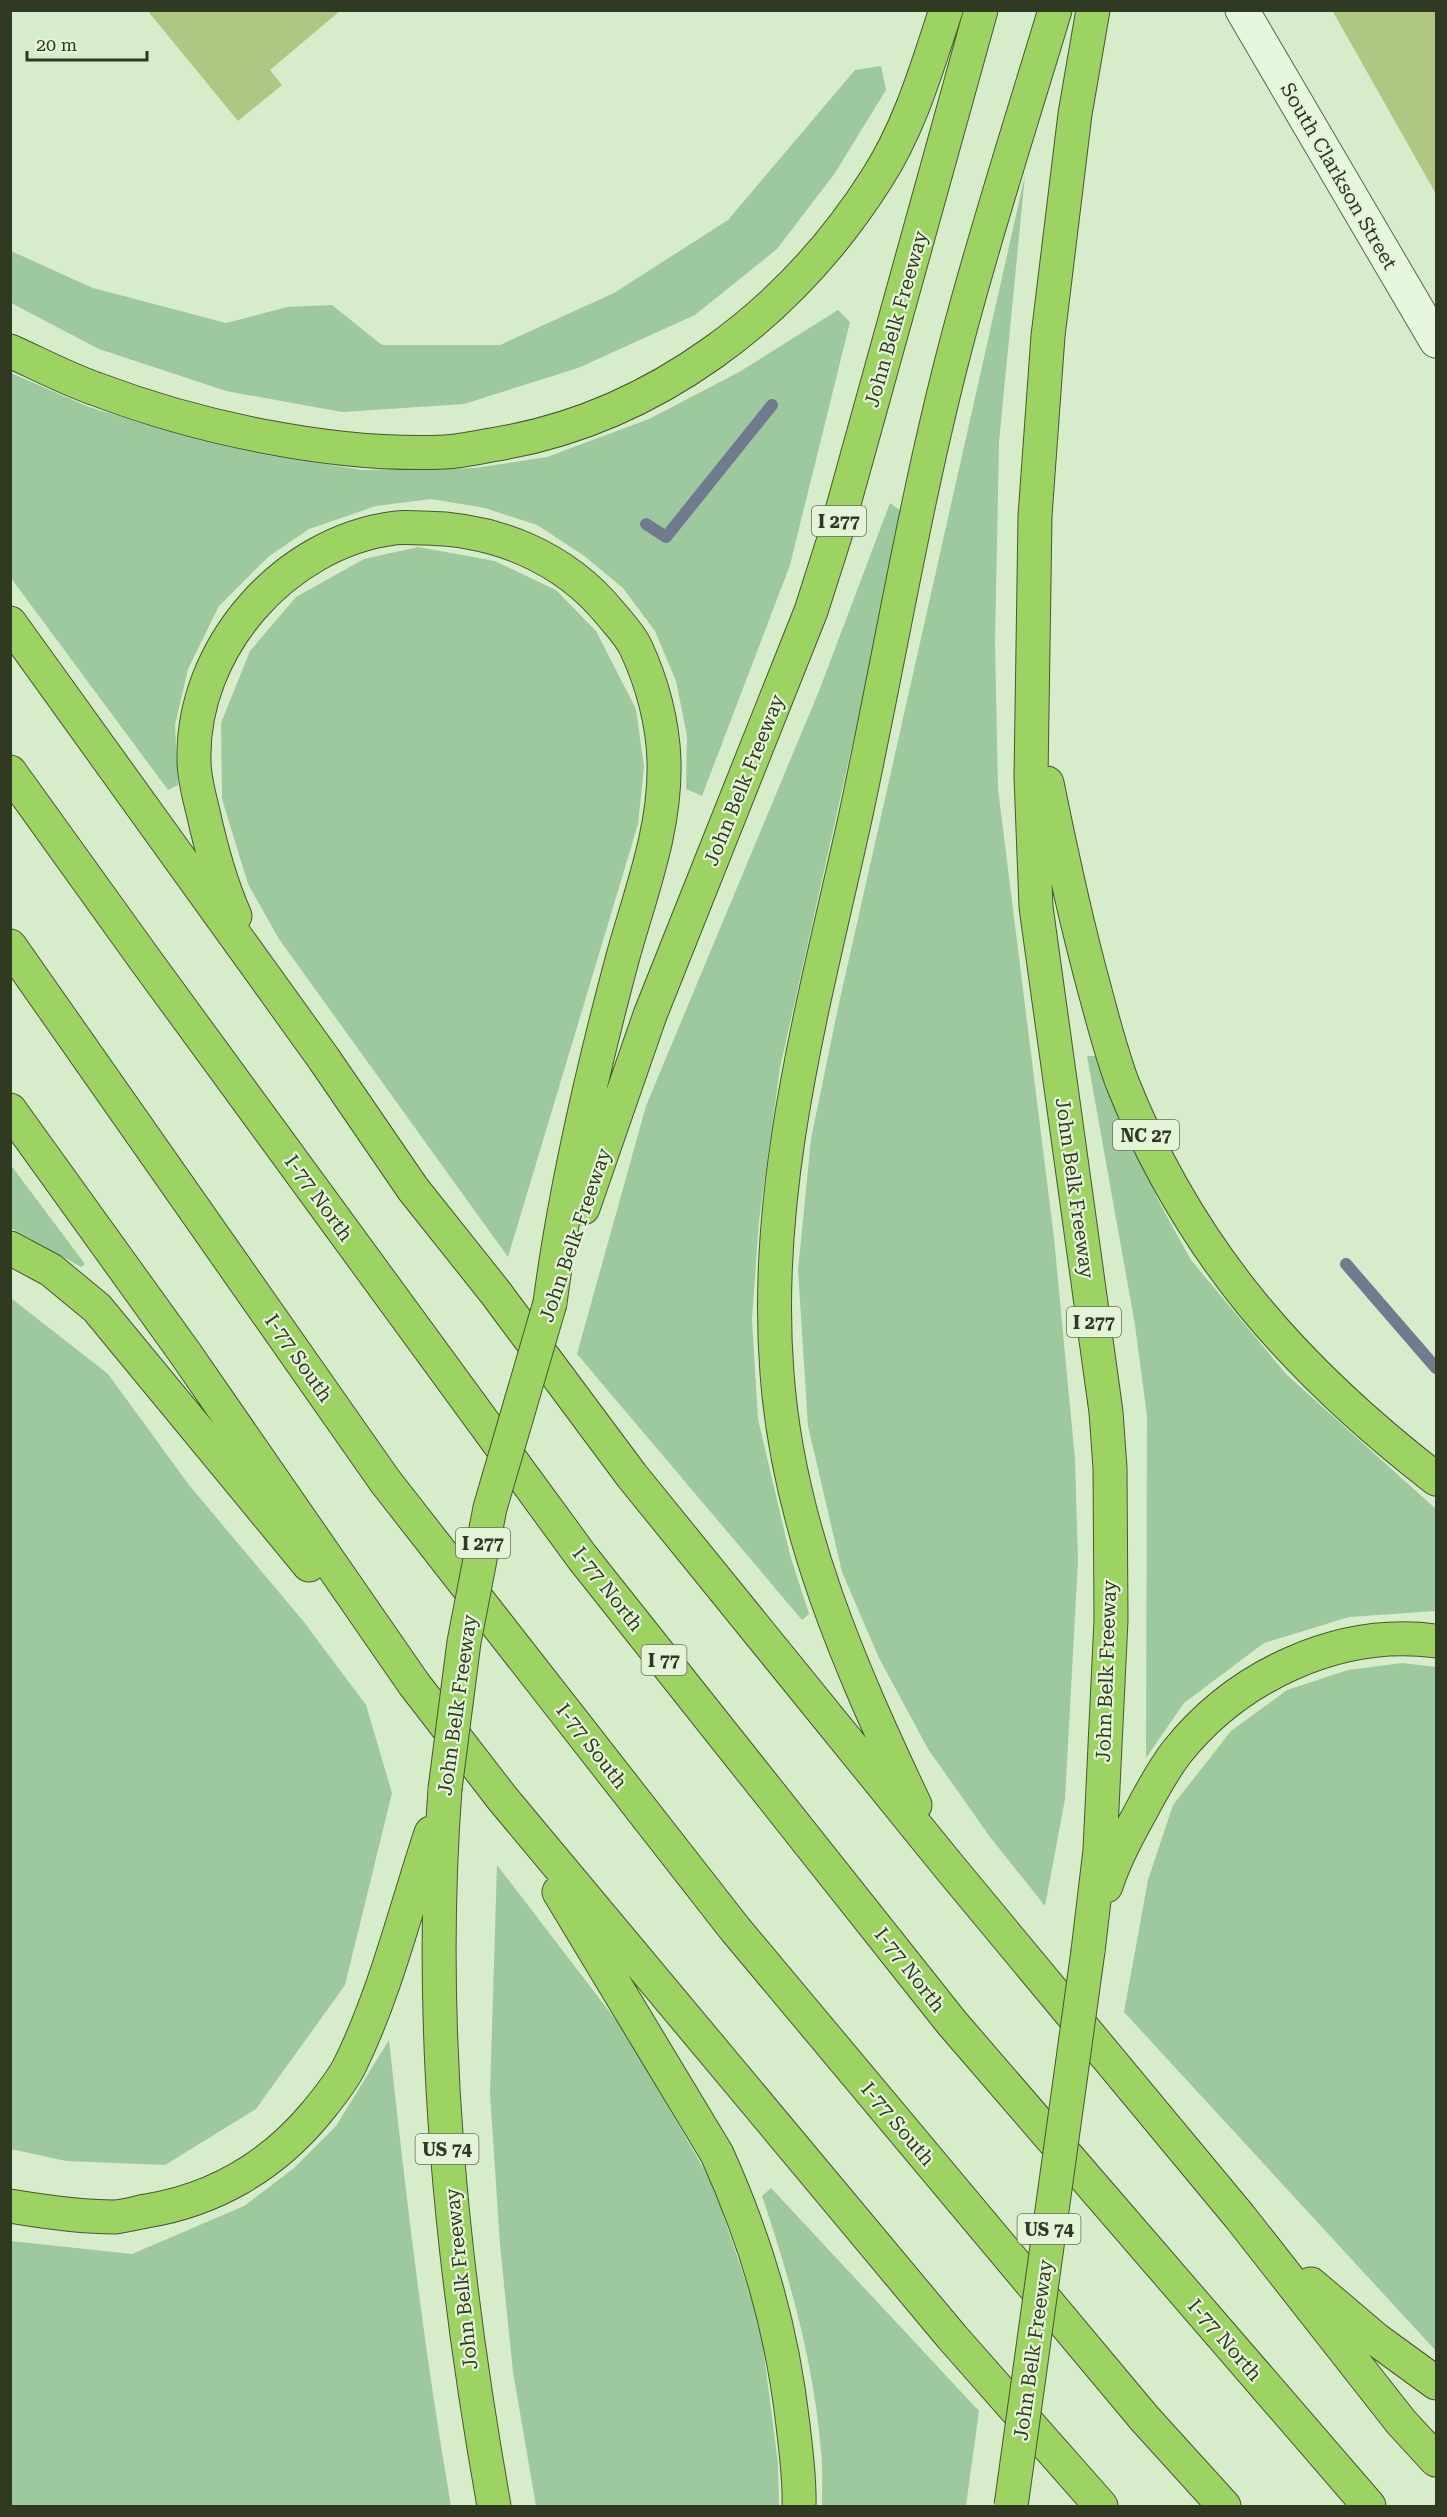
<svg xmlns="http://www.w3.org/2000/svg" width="1447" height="2517" font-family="'Roboto Serif',serif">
	<rect width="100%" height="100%" fill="#d7ecca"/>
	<path fill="#9ec99f" d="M881,66L886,90L835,173L777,249L695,315L578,368L464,404L342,412L226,391L99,349L11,303V251L93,288L226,323L287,307L332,305L382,345H500L614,293L728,220L855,70Z
		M1025,175L999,442L995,643L998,789L1054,1238L1075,1459L1078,1561L1065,1799L1045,1906L990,1837L928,1749L879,1658L842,1572L808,1426L798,1270L811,1139L838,1008Z
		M838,310L850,322L790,565L702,796L686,789L687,736L676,681L655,631L623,588L583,555L537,525L485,508L431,499L376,506L309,529L268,557L219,606L188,669L175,725L178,785L168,790L11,578V373L89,407L151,426L266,455L363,470L475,468L547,457L649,419L741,371Z
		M890,503L904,513L780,1068L759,1221L752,1319L758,1419L790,1555L809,1614L802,1620L577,1354L646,1106L819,691Z
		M418,547L495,561L556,590L596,631L636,709L644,767L638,824L508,1257L279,939L248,884L222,799L221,723L250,651L296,597L364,559Z
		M1087,1056H1098L1158,1200L1191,1260L1287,1375L1436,1509V1611L1349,1617L1264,1643L1184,1703L1146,1758L1147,1416L1135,1325Z
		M10,1164L85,1264L81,1267L11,1228Z
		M11,1298L108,1374L189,1485L304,1622L366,1705L392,1793L345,1985L256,2109L165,2165L66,2161L11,2149Z
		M1402,1663L1436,1667V2351L1124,2012L1148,1880L1173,1805L1231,1731L1287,1690L1348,1670Z
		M497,1865L625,2032L713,2185L760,2324L778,2463L779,2506H536L513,2372L500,2245L490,2093Z
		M389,2040C406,2197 424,2350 451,2506H11V2241L132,2254L244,2206L294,2168L336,2126Z
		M771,2188L979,2411L966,2506H822C822,2488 823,2469 821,2451C814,2364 790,2279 762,2196Z"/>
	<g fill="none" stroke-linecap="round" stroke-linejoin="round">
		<path stroke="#717b8f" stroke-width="12" d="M646,524L666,537L772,405
			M1346,1264L1436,1368"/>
	</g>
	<path fill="#b0c783" d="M147,10H341L270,70L282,85L238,121Z
		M1332,10H1436V194Z"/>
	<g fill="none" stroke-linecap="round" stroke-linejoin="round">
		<defs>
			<path id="secondary" d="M1242,10L1436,341"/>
			<path id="motorway" d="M10,351C39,364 67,379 96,389C199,428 334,457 445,452C460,451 476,448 491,445C652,420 791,314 877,178C910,127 927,67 946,10
				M10,623L324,1059L413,1189L495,1292L632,1476L951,1869L1240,2217L1401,2422L1436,2460
				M10,772L146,961L582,1557L952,2023L1369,2506
				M1047,783C1061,852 1076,922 1095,991C1103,1021 1111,1052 1122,1082C1189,1251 1294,1369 1436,1479
				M235,916C220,882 211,848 203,812C199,795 194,778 194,761C191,649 284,542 395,528C404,527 415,528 424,528C496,529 564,557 610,613C619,624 630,635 636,648C652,682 663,723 664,761C666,830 640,894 622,960C592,1072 565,1188 550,1303
				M10,946L385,1481L735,1929L1145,2419L1224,2506
				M10,1110L185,1353L414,1684L502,1798L952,2337L1101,2506
				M583,1208L650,1015L811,611L835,536L981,10
				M10,1248L51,1270L97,1308L309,1565
				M445,1789C427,2029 452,2270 494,2506
				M915,1805C850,1667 788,1527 777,1373C762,1184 816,997 856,814C890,656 916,496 957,341C986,230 1022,120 1055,10
				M1106,1886C1114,1861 1126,1838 1139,1815C1150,1794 1161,1773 1176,1753C1237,1676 1338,1628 1436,1641
				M559,1892L717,2154C757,2243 782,2328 793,2425C796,2452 800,2479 799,2506
				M1088,1951L1100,1850L1111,1620L1110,1468L1106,1412L1036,907L1031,777L1035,516L1048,336L1075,114L1093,10
				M10,2206C45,2212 80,2217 115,2217C125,2216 136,2213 146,2211C214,2200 272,2166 316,2113C328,2098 341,2083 350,2065C386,1991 405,1911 431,1833
				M1311,2284L1377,2340L1436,2383"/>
		</defs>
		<use href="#secondary" stroke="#596942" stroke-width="35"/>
		<use href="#motorway" stroke="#485633" stroke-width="35"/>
		<use href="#secondary" stroke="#e7f7dd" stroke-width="33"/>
		<use href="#motorway" stroke="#9dd362" stroke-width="33"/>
		<defs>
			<path id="motorway-bridge" d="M445,1789L464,1642L490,1508L550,1303
				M1011,2506L1088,1951"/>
		</defs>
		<use href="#motorway-bridge" stroke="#485633" stroke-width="35" stroke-linecap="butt"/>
		<use href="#motorway-bridge" stroke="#9dd362" stroke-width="33"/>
	</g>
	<g text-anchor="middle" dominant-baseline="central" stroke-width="4.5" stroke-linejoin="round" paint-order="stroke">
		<g fill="#e3f4d9" stroke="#667159" stroke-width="1.5">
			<rect x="812" y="506" width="54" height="30" rx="4.5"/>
			<rect x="1113" y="1120" width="66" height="30" rx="4.5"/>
			<rect x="1067" y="1307" width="54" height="30" rx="4.5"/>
			<rect x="456" y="1528" width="54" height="30" rx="4.5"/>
			<rect x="641.5" y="1645" width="45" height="30" rx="4.5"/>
			<rect x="415.5" y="2134" width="63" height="30" rx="4.5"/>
			<rect x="1017.5" y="2214" width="63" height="30" rx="4.5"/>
		</g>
		<g font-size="18" font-weight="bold" fill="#303922">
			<text x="839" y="521">I 277</text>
			<text x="1146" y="1135">NC 27</text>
			<text x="1094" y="1322">I 277</text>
			<text x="483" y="1543">I 277</text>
			<text x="664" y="1660">I 77</text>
			<text x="447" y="2149">US 74</text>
			<text x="1049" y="2229">US 74</text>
		</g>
		<g font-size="20" fill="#303922" stroke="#e3f4d9">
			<text transform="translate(1339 176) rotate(60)">South Clarkson Street</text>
			<text transform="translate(896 319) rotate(-74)">John Belk Freeway</text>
			<text transform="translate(744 780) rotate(-68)">John Belk Freeway</text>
			<text transform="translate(1075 1188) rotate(82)">John Belk Freeway</text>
			<text transform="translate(319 1198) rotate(54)">I-77 North</text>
			<text transform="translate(575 1235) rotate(-71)">John Belk Freeway</text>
			<text transform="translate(299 1358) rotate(55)">I-77 South</text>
			<text transform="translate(608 1589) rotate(52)">I-77 North</text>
			<text transform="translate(1106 1671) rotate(-88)">John Belk Freeway</text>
			<text transform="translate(457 1705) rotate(-82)">John Belk Freeway</text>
			<text transform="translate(592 1746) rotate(52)">I-77 South</text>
			<text transform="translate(910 1970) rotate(52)">I-77 North</text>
			<text transform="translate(898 2124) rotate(50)">I-77 South</text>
			<text transform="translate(461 2279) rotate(-96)">John Belk Freeway</text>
			<text transform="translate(1225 2340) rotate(49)">I-77 North</text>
			<text transform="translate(1033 2350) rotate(-82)">John Belk Freeway</text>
		</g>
	</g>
	<rect width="1447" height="2517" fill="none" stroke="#303922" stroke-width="24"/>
	<path d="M27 51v9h120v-9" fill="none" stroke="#303922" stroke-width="3"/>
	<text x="36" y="51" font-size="18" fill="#303922" stroke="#e3f4d9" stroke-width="4.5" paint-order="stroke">20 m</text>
</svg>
